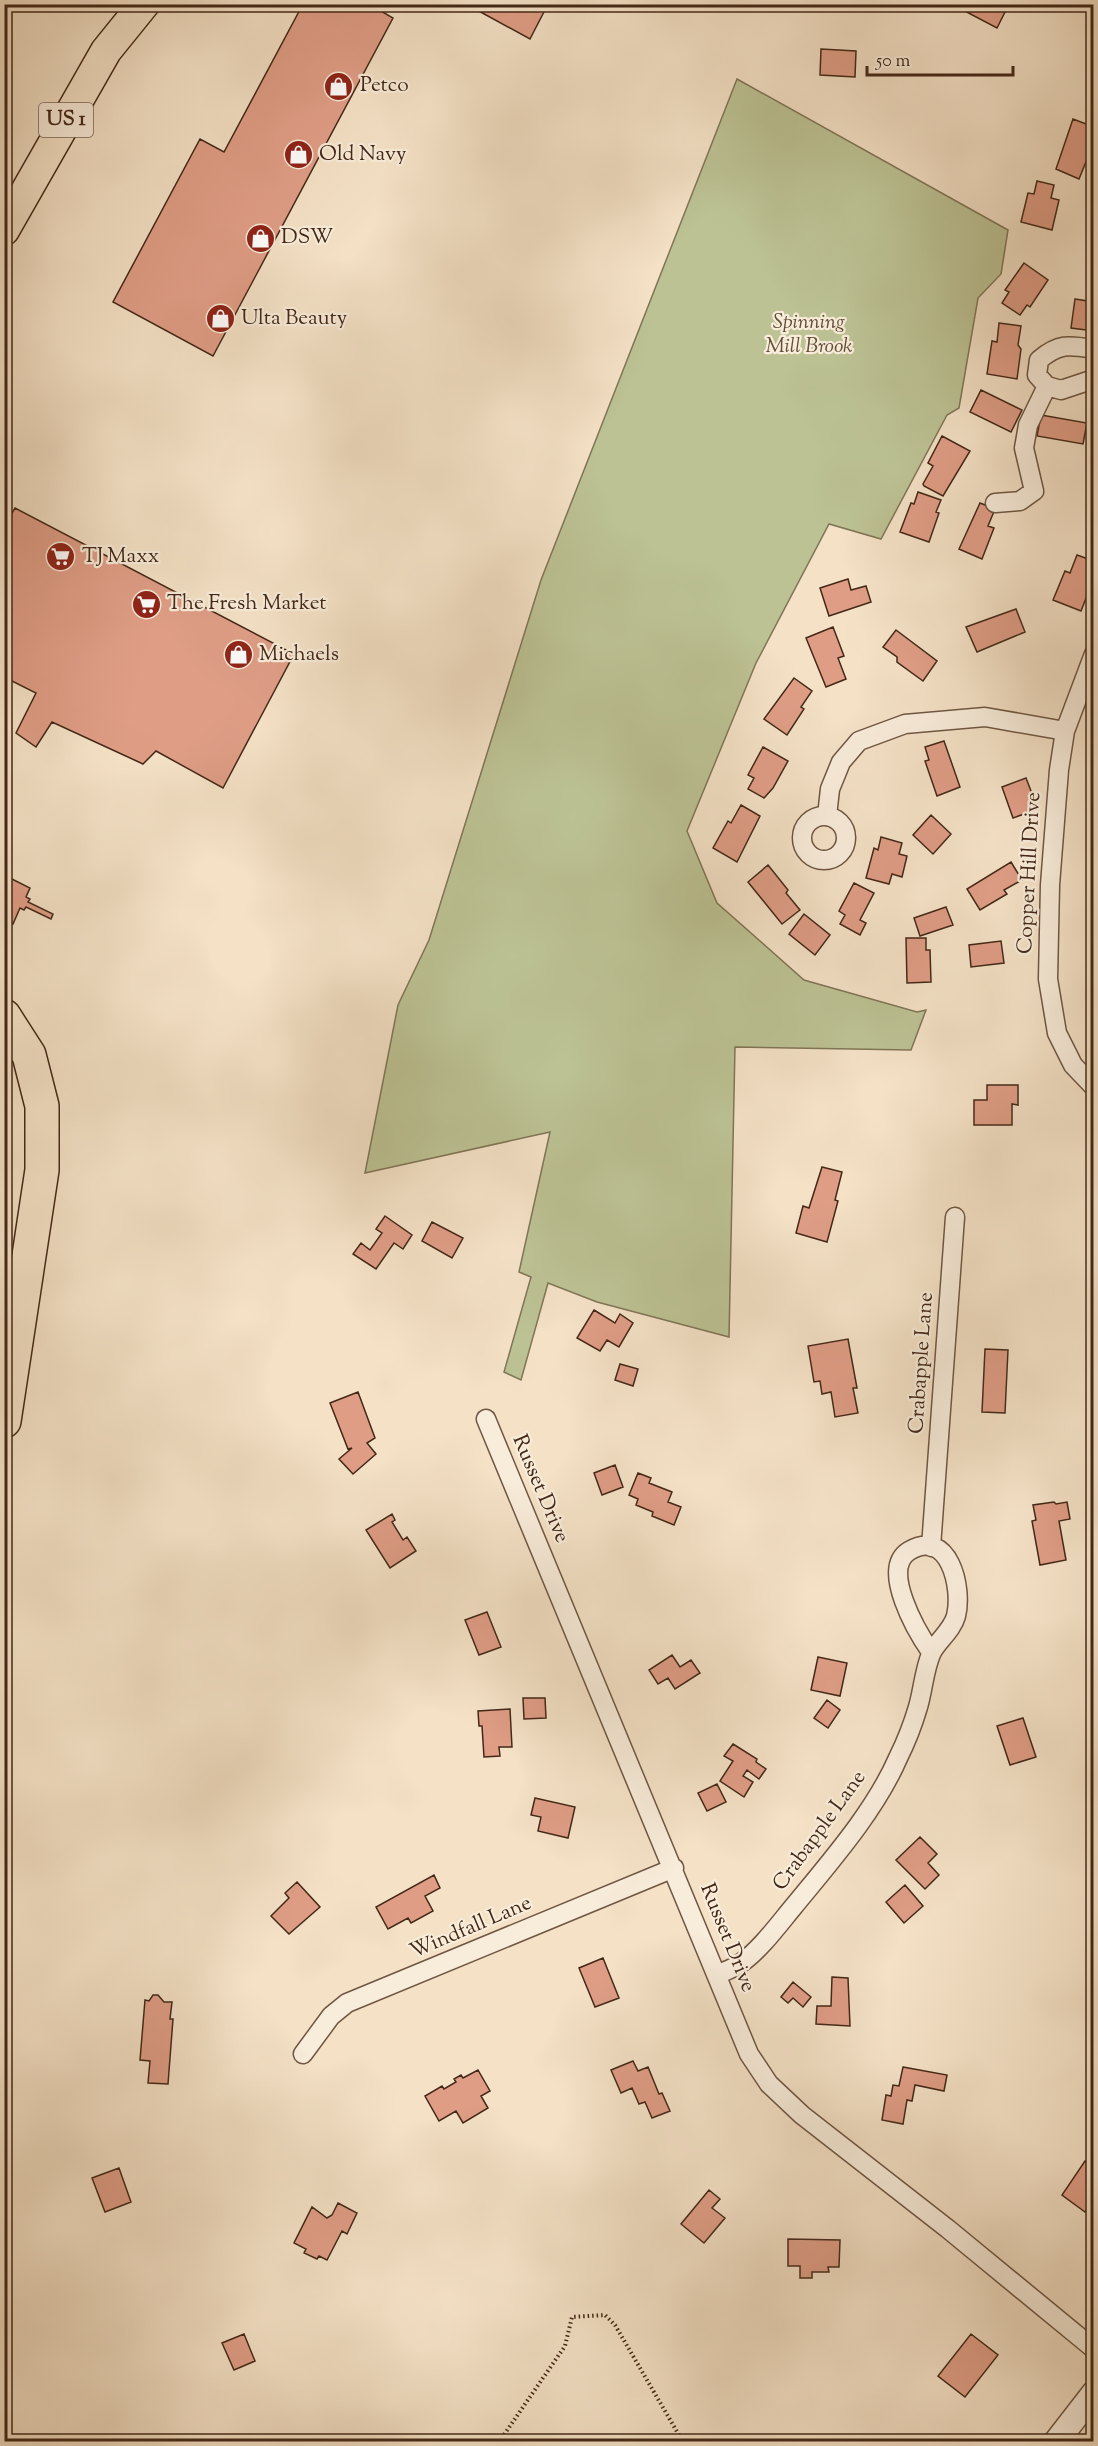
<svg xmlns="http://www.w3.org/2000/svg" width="1098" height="2446" font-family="'Sorts Mill Goudy',serif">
	<rect width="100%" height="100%" fill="#f4e1c6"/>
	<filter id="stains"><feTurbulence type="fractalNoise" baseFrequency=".00333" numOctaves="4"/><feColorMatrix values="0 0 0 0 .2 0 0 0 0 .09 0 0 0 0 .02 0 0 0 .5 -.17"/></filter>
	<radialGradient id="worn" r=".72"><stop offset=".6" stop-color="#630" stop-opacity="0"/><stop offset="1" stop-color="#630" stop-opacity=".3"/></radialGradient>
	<path fill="#bcc294" stroke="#807556" stroke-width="1.5" d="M737,79L1008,230L1001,274L978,298L959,408L947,415L881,539L829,524L756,663L687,831L717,903L804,980L917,1012L926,1010L911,1050L735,1047L729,1337L597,1302L548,1283L521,1380L504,1372L531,1277L519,1272L550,1132L365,1173L398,1005L429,940L541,580Z"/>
	<path fill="#df9d86" stroke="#432817" stroke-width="1.5" d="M303,4H369L393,18L213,356L113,302L200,139L224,152Z
		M466,4H548L530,39Z
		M959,4H1009L997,28L957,7Z
		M821,49L856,51L855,77L820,75Z
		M1073,119L1094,127V142L1079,179L1056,169Z
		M1037,181L1054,185L1051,198L1059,200L1052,230L1021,222L1028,193L1034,194Z
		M1024,263L1048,280L1030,307L1027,305L1020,315L1002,303L1009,292L1005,290Z
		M1075,299L1094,302V331L1071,328Z
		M999,323L1021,326L1018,345L1021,349L1017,379L987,374L992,341L997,342Z
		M981,390L1022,410L1011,432L970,412Z
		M1041,415L1087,423L1083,444L1037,436Z
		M942,436L970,451L943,496L924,486L923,484L933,466L928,463Z
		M918,492L941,500L936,512L939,513L929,542L900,532L911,503L914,504Z
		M980,503L995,509L988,526L994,528L982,559L959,549Z
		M15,508L294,654L223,788L156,751L143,764L52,722L36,747L16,733L36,693L4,677V527Z
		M1094,509V523L1088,521Z
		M1077,555L1094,561V573L1090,582L1092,583L1081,611L1053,600L1065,571L1070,573Z
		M848,579L851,590L866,586L871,602L829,616L820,588Z
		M1016,609L1025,632L977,652L966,627Z
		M833,627L844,656L838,658L846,679L826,687L806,638Z
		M896,630L937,661L923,681L897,662V657L883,647Z
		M794,678L812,691L801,707L804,709L787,735L764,719Z
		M944,741L960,787L937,796L925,761L929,760L925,747Z
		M763,747L788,761L773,788L764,798L748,789L754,778L748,775Z
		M1026,778L1038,809L1013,818L1002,787Z
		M741,805L760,816L737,862L713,848L728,821L731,823Z
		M931,815L951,834L933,854L913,835Z
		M881,837L902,843L899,854L907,856L902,877L892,874L889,884L866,878L874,848L878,850Z
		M1011,862L1022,880L1004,890L1007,894L980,910L967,889Z
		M768,865L788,890L786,893L800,910L782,924L748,882Z
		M4,875L30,888L26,897L30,899L28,902L53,914L51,919L26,907L24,910L20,908L13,924L4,920Z
		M854,883L874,893L860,920L866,923L860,935L840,924L845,915L839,911Z
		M946,907L953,925L920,936L914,918Z
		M804,914L830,935L815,955L789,934Z
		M906,938H926V950H930L931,982L907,983Z
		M1001,941L1004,963L971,967L969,945Z
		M987,1085H1018V1105L1012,1104V1125H974V1100H987Z
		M822,1167L842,1172L835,1200L838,1201L827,1242L796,1233L803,1206L809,1208Z
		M385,1216L412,1235L403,1249L394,1243L376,1269L353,1254L361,1243L370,1250L382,1233L376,1229Z
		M432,1222L463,1238L452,1258L422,1241Z
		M594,1310L615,1323L620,1314L633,1323L619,1347L607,1340L600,1351L577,1338Z
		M848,1339L857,1388H853L858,1413L835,1417L831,1392L822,1394L820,1381L814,1382L808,1346Z
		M985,1349L1008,1350L1005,1413L982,1412Z
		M620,1364L638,1369L633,1386L615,1380Z
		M358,1392L375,1438L367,1443L376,1454L353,1474L339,1459L352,1448L348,1449L330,1403Z
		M615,1465L623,1487L602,1495L594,1473Z
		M638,1473L651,1478L649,1483L672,1492L668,1502L681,1507L674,1525L652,1516L653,1512L636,1505L638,1499L629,1495Z
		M1054,1502L1056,1504L1067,1502L1070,1519L1059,1521L1066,1560L1040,1565L1032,1521L1036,1520L1033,1505Z
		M392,1514L395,1520L392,1522L403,1540L407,1537L416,1551L390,1568L366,1530Z
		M487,1612L501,1647L479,1655L465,1620Z
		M672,1655L680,1667L691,1660L700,1673L675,1689L668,1678L658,1684L649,1670Z
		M818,1657L847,1663L840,1696L811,1690Z
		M523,1698H545L546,1718L524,1719Z
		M827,1700L840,1710L828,1728L814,1718Z
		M510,1709L512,1747H499L500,1756L484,1757L482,1726H479L478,1711Z
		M1023,1718L1036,1757L1010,1765L997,1726Z
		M733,1744L757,1759L756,1762L766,1769L759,1779L747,1770L743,1776L753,1782L744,1797L720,1781L733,1761L724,1756Z
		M717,1784L726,1802L707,1811L698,1793Z
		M535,1798L575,1807L568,1838L538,1831L541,1817L531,1815Z
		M920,1837L937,1854L928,1863L939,1875L925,1889L896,1860Z
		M434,1875L440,1888L425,1896L433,1911L411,1923L408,1918L388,1929L376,1907Z
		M297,1882L320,1907L289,1934L271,1916L289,1898L285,1893Z
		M905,1885L923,1906L904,1923L886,1902Z
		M603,1958L619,1998L595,2007L579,1968Z
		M832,1977L848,1978L850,2026L816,2024L817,2006H831Z
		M793,1982L811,1997L803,2007L793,1998L788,2003L781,1997Z
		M153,1995H158L164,2002H172L170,2019H173L168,2084L148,2083L150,2061L140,2060L145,2000L149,2001Z
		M633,2061L638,2071L648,2067L659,2094L662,2093L670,2111L652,2118L645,2102L639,2104L632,2088L621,2093L611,2070Z
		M903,2067L947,2075L944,2091L915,2085L912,2101L907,2100L903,2124L882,2120L886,2095L891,2096L893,2085L899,2086Z
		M478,2070L490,2091L481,2096L488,2108L463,2123L456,2111L439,2121L425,2096L442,2086L444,2089L456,2082L454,2079L461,2075L463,2078Z
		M1085,2161L1094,2167V2200L1085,2212L1062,2195Z
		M119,2168L131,2202L105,2212L92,2178Z
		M709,2190L720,2199L712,2208L725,2218L704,2243L681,2224Z
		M338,2203L357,2213L347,2234L342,2231L327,2260L319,2256L317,2259L304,2253L306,2249L294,2243L312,2207L327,2218L332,2215Z
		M788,2239L840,2240L839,2267H828L829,2272H812V2278H800V2266H788Z
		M244,2334L255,2361L234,2370L222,2343Z
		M971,2334L998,2355L965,2397L938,2376Z"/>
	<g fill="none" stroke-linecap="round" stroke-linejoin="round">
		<defs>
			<path id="minor" d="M1094,349C1069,345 1059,343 1039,360L1037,375L1047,386L1061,390L1094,379
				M995,503L1020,501L1034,491L1024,448L1028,425L1047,386
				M1094,654L1065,731L1059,770L1050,885L1048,979L1057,1033L1073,1065L1094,1087
				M827,816L830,789L841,762L859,741L905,724L985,717L1065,731
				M802 838a22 22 0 1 1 44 0a22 22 0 1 1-44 0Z
				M486,1419L749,2054L769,2084L802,2115L948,2229L1094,2349
				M931,1547L955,1217
				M717,1975C725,1971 734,1968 741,1963C760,1950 779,1924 794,1906C830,1862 875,1811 898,1758C906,1742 913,1724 918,1707C923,1690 924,1671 931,1654C936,1642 952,1631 956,1616C963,1588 949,1527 909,1551C880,1569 917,1632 931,1652
				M303,2054L331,2016L347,2003L674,1868"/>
			<path id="tertiary" d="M1056,2442L1094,2393"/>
			<path id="primary" d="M4,230L106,51L144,4"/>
			<path id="motorway" d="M4,1016L29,1055L42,1106V1170L4,1421"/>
		</defs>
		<use href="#minor" stroke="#6f5643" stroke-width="21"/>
		<use href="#tertiary" stroke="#6f5643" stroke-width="27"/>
		<use href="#primary" stroke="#432817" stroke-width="33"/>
		<use href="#motorway" stroke="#432817" stroke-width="36"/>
		<path stroke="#432817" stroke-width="4" stroke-dasharray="1.5 3" stroke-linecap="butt" d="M499,2442L565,2346L572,2317L605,2315L615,2325L683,2442"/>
		<use href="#minor" stroke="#f8ecda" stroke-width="18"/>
		<use href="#tertiary" stroke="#f8ecda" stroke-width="24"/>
		<use href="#primary" stroke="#f4e1c6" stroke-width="30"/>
		<use href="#motorway" stroke="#f4e1c6" stroke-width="33"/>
	</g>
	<defs>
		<symbol id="shop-disc" viewBox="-11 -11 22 22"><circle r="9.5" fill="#8f2418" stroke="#f8ecda"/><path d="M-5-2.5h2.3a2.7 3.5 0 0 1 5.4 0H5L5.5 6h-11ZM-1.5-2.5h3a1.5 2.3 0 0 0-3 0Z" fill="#fff"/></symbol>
		<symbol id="supermarket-disc" viewBox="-11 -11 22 22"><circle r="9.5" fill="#8f2418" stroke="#f8ecda"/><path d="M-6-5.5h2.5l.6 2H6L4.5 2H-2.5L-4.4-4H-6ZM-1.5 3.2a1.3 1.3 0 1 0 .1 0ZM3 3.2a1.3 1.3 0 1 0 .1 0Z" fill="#fff"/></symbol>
	</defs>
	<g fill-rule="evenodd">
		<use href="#shop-disc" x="322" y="70" width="33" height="33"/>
		<use href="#shop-disc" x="282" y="138" width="33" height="33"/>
		<use href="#shop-disc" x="244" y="222" width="33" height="33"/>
		<use href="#shop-disc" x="204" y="302" width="33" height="33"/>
		<use href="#supermarket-disc" x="44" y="540" width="33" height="33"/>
		<use href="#supermarket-disc" x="130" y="588" width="33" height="33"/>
		<use href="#shop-disc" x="222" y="638" width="33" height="33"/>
	</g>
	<g text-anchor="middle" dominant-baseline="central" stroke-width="4.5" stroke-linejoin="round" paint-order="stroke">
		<rect fill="#f8ecda" stroke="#796352" stroke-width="1.5" x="39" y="103" width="54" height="34" rx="4.5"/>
		<g font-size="20" font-weight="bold" fill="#432817">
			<text x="66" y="120">US 1</text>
		</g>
		<g font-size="21" fill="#432817" stroke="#f8ecda" text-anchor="start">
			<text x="360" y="86">Petco</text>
			<text x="319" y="155">Old Navy</text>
			<text x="281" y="238">DSW</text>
			<text x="241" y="319">Ulta Beauty</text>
			<text x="82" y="557">TJ Maxx</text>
			<text x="167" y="604">The Fresh Market</text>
			<text x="259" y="655">Michaels</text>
		</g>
		<g font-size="21" font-style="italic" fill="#614e36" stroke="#f8ecda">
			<text x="809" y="323">Spinning<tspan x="809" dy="24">Mill Brook</tspan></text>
		</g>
		<g font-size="21" fill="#432817" stroke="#f8ecda">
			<text transform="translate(1030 873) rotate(-87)">Copper Hill Drive</text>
			<text transform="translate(922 1363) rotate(-86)">Crabapple Lane</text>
			<text transform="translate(540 1489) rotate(67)">Russet Drive</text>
			<text transform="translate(820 1831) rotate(-54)">Crabapple Lane</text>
			<text transform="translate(471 1928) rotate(-23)">Windfall Lane</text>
			<text transform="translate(727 1938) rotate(68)">Russet Drive</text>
		</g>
	</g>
	<rect width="1098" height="2446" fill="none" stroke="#f4e1c6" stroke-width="24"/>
	<rect x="6" y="6" width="1086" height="2434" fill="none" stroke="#432817" stroke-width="3"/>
	<rect x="12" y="12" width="1074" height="2422" fill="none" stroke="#432817" stroke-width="1.5"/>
	<path d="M867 66v9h146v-9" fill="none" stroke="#432817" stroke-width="3"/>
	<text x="876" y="66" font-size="18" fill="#432817" stroke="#f8ecda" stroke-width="4.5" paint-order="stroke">50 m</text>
	<rect width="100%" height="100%" filter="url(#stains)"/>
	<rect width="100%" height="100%" fill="url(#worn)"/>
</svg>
